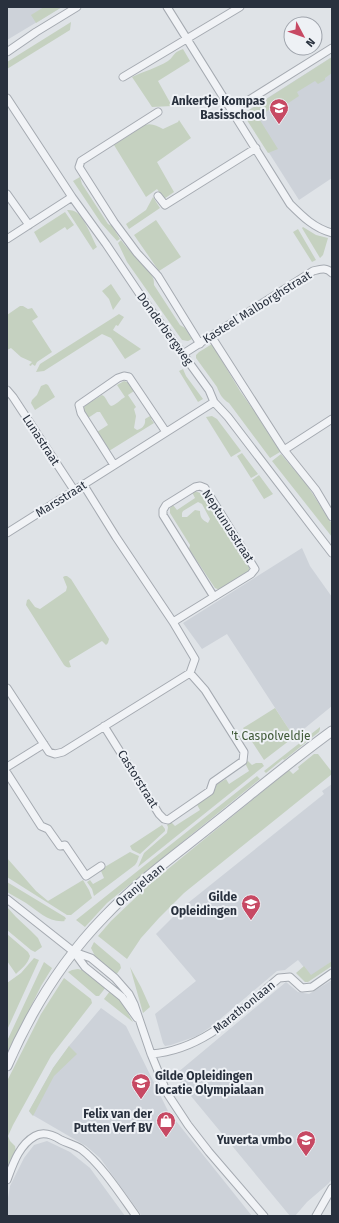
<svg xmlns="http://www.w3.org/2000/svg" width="339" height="1223" font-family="'Fira Sans',sans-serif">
	<rect width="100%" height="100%" fill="#dfe3e7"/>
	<path fill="#cdd2d9" d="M7,7H62L7,40Z
		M332,57V178L299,200L245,115L247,111Z
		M302,548L310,566L332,597V706L294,737L227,634L202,649L183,623Z
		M332,784V961L311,976L298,960L285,970L277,971L212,1026L197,1036L171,1045L165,1046L163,1043L155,1014L196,981L156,934L183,907L324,794L322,791Z
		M332,980V1179L328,1184L307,1202L295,1216H290L181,1084L177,1073L286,982L298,992L309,994Z
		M101,1008L126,1026L168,1111L252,1216H142L100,1158L86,1146L31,1114L29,1111L53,1068L69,1046Z
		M47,1141L70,1152L90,1168L125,1216H7V1204L10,1186L24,1158L34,1145Z"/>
	<path fill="#c5d1c0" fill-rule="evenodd" d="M44,7H62L36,23L31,15Z
		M71,22L70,30L7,69V62Z
		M183,49L190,61L158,81L172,106L152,107L132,77C144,71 157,68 168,61C175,56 172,53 183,49Z
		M332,57V73L325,78V80L318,84L315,81L297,92L299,96L287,104L284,100L258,117L278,149L268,153L243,114Z
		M179,120L191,138L157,162L174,192L164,199L157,189L146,197L114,145L145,125C152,123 157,126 163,129L178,122Z
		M80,177L82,184L108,224L112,226L120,239L117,241L101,223L73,181Z
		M153,197L160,208L129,229L126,224L146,210Z
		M67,210C69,210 72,210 74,211C84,215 92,238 97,247L93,250Z
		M65,212L74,225L67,230L65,227L40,243L34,232Z
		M156,220L181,257L159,271L134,235Z
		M303,227L316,235L328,238L323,255L320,258L302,228Z
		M298,229L316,260L312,262L293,232Z
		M121,240C129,252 149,268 153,278C154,279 154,284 154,285L180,325L185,328L192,339L188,341L182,340L127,262L118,243Z
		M111,284L121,299L113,310L109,299L102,291Z
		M20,306H23L28,309L32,308L38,317L32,321L52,352L37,362L35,366L32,364L31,366L29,365L32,362L21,357L11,348L7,350V315Z
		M119,314L124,317L118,326L116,325L113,330L141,349L125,359L111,338L102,334L44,371L36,372L40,364Z
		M212,344L240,391L252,408H256L257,410L256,414L272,439L276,441L280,452L270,458L229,403C223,400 219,393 217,387L196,358V355L199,352Z
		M183,369L186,376L203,399L198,402L179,371Z
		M124,381L130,383L134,391L128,395L136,407L134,409L136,416L134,428L137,430C142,429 146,425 145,419L150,416L152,418L151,419L154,423L109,451L97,432L108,425L100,412H97L88,418L83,409L86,405L102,395C106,396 107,403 111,406C116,405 121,399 125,397L117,385Z
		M46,384L48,385L55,397L35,410L31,403L32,400L37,395L41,386Z
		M212,416L217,419L241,451L231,457L206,417Z
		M242,453L258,474L251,478L237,456Z
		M281,454L307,485L332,524V537L272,461Z
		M259,475L273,494L264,499L252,480Z
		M195,491L200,493L219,522L223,524L250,565L249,572L220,590L215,588L189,549L190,545L170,513V508L173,505L177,510L195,498L192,492ZM198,502L202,504L210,519L208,523C202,520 200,517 200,511L195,510L187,517H182V513L183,511Z
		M65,576H67L71,579L109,639L108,643L106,645L102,641L69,661L71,667C68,668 66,667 64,665L26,605L27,600L29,599L35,607L40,609L66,591L67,587L63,577Z
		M275,708L294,737L264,760L243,728Z
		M320,727V729L319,732L284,760L283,759L266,773L264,771Z
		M314,754H318L332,772V774L184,893L159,918L141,938L127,959L98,936L111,921L152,882L289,770L293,774L299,769L298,767Z
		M248,761L252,765L256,763H262L264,766L138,867L144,853L167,833L168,827L167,825L171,822L175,826L200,810L196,803L198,800L216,788V785L226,779L229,784L249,771L245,763Z
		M257,776L260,779L107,903L85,927L76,920Z
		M162,825L165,829V831L140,854L132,850L130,846Z
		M130,852L139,856L137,862L135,865L94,896L92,889L87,882L90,880L93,884L104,878L101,871L103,868Z
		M7,858L36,891L48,901L83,880L89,890L92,898L71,915H67L7,877Z
		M7,882L65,917L66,919L64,920L65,921C49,923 38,911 26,903C20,899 13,896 7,892Z
		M7,907L16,917L31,931L38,938L42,947L35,952L31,950L7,930Z
		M7,934L28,952L30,956C28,964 21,969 16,974L7,961Z
		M94,942L120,964L121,968L116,975L96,958L91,948Z
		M34,958L39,960L7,1030V983L21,973Z
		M332,961V966L308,982H305L296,973L304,966L311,975Z
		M44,962L52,968L41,986L7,1055V1041Z
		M130,967L141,987L150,1007L143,1013Z
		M78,969L82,970L106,987L99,996H96L68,972L72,970Z
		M64,978L91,999L92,1003L51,1056L13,1125L8,1136L10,1141L15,1146L16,1152L7,1168V1081L41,1014Z
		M110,991L121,1001L133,1022L104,999Z
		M69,1046L77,1054L54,1076L33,1116L29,1111L53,1068Z"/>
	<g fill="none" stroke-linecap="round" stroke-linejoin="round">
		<defs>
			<path id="minor" d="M167,7L290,204C303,217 314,228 332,233
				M7,52L36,32L77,7
				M123,77L240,7
				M7,98L72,197L106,244L143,299L209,390L214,402L228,417L332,553
				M233,110L332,48
				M158,112L81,161L79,167L114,222L137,253L158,276L200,344
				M7,194L29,225
				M158,196L165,205L256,148
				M7,239L72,197
				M211,336L284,450L316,490L332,517
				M183,354L313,271C321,269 326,267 332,273
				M7,390L13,397L74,490
				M284,450L332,419
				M114,465L81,413L79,405L118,378L124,376L129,377L166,432
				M7,533L214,402
				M173,622L251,574L255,569L205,488L200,486L195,487L166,505L163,510V515L214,597
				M7,688L49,752L55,754L63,752L190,673L195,659L173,622L116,537L83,484
				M104,726L159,814L164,819L168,820L210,791L213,782L243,761L244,752L205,690L190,673
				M7,767L44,744
				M7,773L41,826L48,829L60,846L65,845L86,876L101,866
				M7,899L74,952L85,967L122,997L137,1018
				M74,952L91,958L115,978L129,994L134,1004L151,1054L167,1093L188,1125L209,1152L264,1216
				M151,1054C204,1050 240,1011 279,978L290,977L302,988L312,987L332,973
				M7,1180C13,1164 19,1145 35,1136C44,1131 53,1135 61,1140C67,1143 75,1145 81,1149C101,1164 121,1195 136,1216
				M316,1216L332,1188"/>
			<path id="tertiary" d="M7,1066C30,1013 63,959 104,917C137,882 178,853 215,823C254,792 292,760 332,731"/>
		</defs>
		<use href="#minor" stroke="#a5aab1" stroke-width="9"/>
		<use href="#tertiary" stroke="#a5aab1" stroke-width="11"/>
		<use href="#minor" stroke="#f1f3f6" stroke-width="7"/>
		<use href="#tertiary" stroke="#f1f3f6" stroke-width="9"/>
	</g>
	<defs>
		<symbol id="school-pin" viewBox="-11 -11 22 30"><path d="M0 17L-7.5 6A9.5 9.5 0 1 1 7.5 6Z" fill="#c74963" stroke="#eef1f5"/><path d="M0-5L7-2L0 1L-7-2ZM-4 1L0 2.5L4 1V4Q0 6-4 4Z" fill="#fff"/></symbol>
		<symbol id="university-pin" viewBox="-11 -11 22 30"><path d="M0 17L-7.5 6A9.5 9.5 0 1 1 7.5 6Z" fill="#c74963" stroke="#eef1f5"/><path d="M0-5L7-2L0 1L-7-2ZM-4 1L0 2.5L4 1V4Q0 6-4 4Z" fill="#fff"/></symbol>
		<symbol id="shop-pin" viewBox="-11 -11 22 30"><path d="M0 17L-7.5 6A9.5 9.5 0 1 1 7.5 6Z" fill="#c74963" stroke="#eef1f5"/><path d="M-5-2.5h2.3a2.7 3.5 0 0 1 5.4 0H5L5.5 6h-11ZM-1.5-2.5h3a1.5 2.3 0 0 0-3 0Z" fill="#fff"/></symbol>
	</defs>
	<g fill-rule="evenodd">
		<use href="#school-pin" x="268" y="97" width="22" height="30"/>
		<use href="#university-pin" x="240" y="893" width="22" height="30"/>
		<use href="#school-pin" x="130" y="1072" width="22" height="30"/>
		<use href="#shop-pin" x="155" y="1110" width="22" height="30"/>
		<use href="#school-pin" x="295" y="1129" width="22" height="30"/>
	</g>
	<g text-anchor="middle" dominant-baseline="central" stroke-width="4" stroke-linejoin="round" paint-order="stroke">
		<g font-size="12" font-weight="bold" fill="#29313e" stroke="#eef1f5" text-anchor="end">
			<text x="265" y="101">Ankertje Kompas<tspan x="265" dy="14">Basisschool</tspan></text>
			<text x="237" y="897">Gilde<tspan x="237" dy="14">Opleidingen</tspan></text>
			<text x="155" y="1076" text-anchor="start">Gilde Opleidingen<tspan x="155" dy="14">locatie Olympialaan</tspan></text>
			<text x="152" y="1114">Felix van der<tspan x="152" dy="14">Putten Verf BV</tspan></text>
			<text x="292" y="1140">Yuverta vmbo</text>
		</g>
		<g font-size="12" fill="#29313e" stroke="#eef1f5">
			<text transform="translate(257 307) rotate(-32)">Kasteel Malborghstraat</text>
			<text transform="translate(165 329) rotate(54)">Donderbergweg</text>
			<text transform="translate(41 440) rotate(57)">Lunastraat</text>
			<text transform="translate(61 499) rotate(-32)">Marsstraat</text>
			<text transform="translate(228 526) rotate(57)">Neptunusstraat</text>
			<text transform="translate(138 779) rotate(58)">Castorstraat</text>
			<text transform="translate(140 885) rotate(-40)">Oranjelaan</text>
			<text transform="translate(244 1007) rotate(-39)">Marathonlaan</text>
		</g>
		<g font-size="12" fill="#3f5937" stroke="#eef1f5">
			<text x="271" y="736">'t Caspolveldje</text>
		</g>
	</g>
	<rect width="339" height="1223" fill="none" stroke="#29313e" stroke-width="16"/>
	<g transform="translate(303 36) rotate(131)"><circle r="19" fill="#eef1f5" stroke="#9fa4ac"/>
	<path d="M0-3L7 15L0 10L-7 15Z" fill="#c74963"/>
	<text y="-6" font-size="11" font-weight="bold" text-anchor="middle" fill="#29313e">N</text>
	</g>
</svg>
